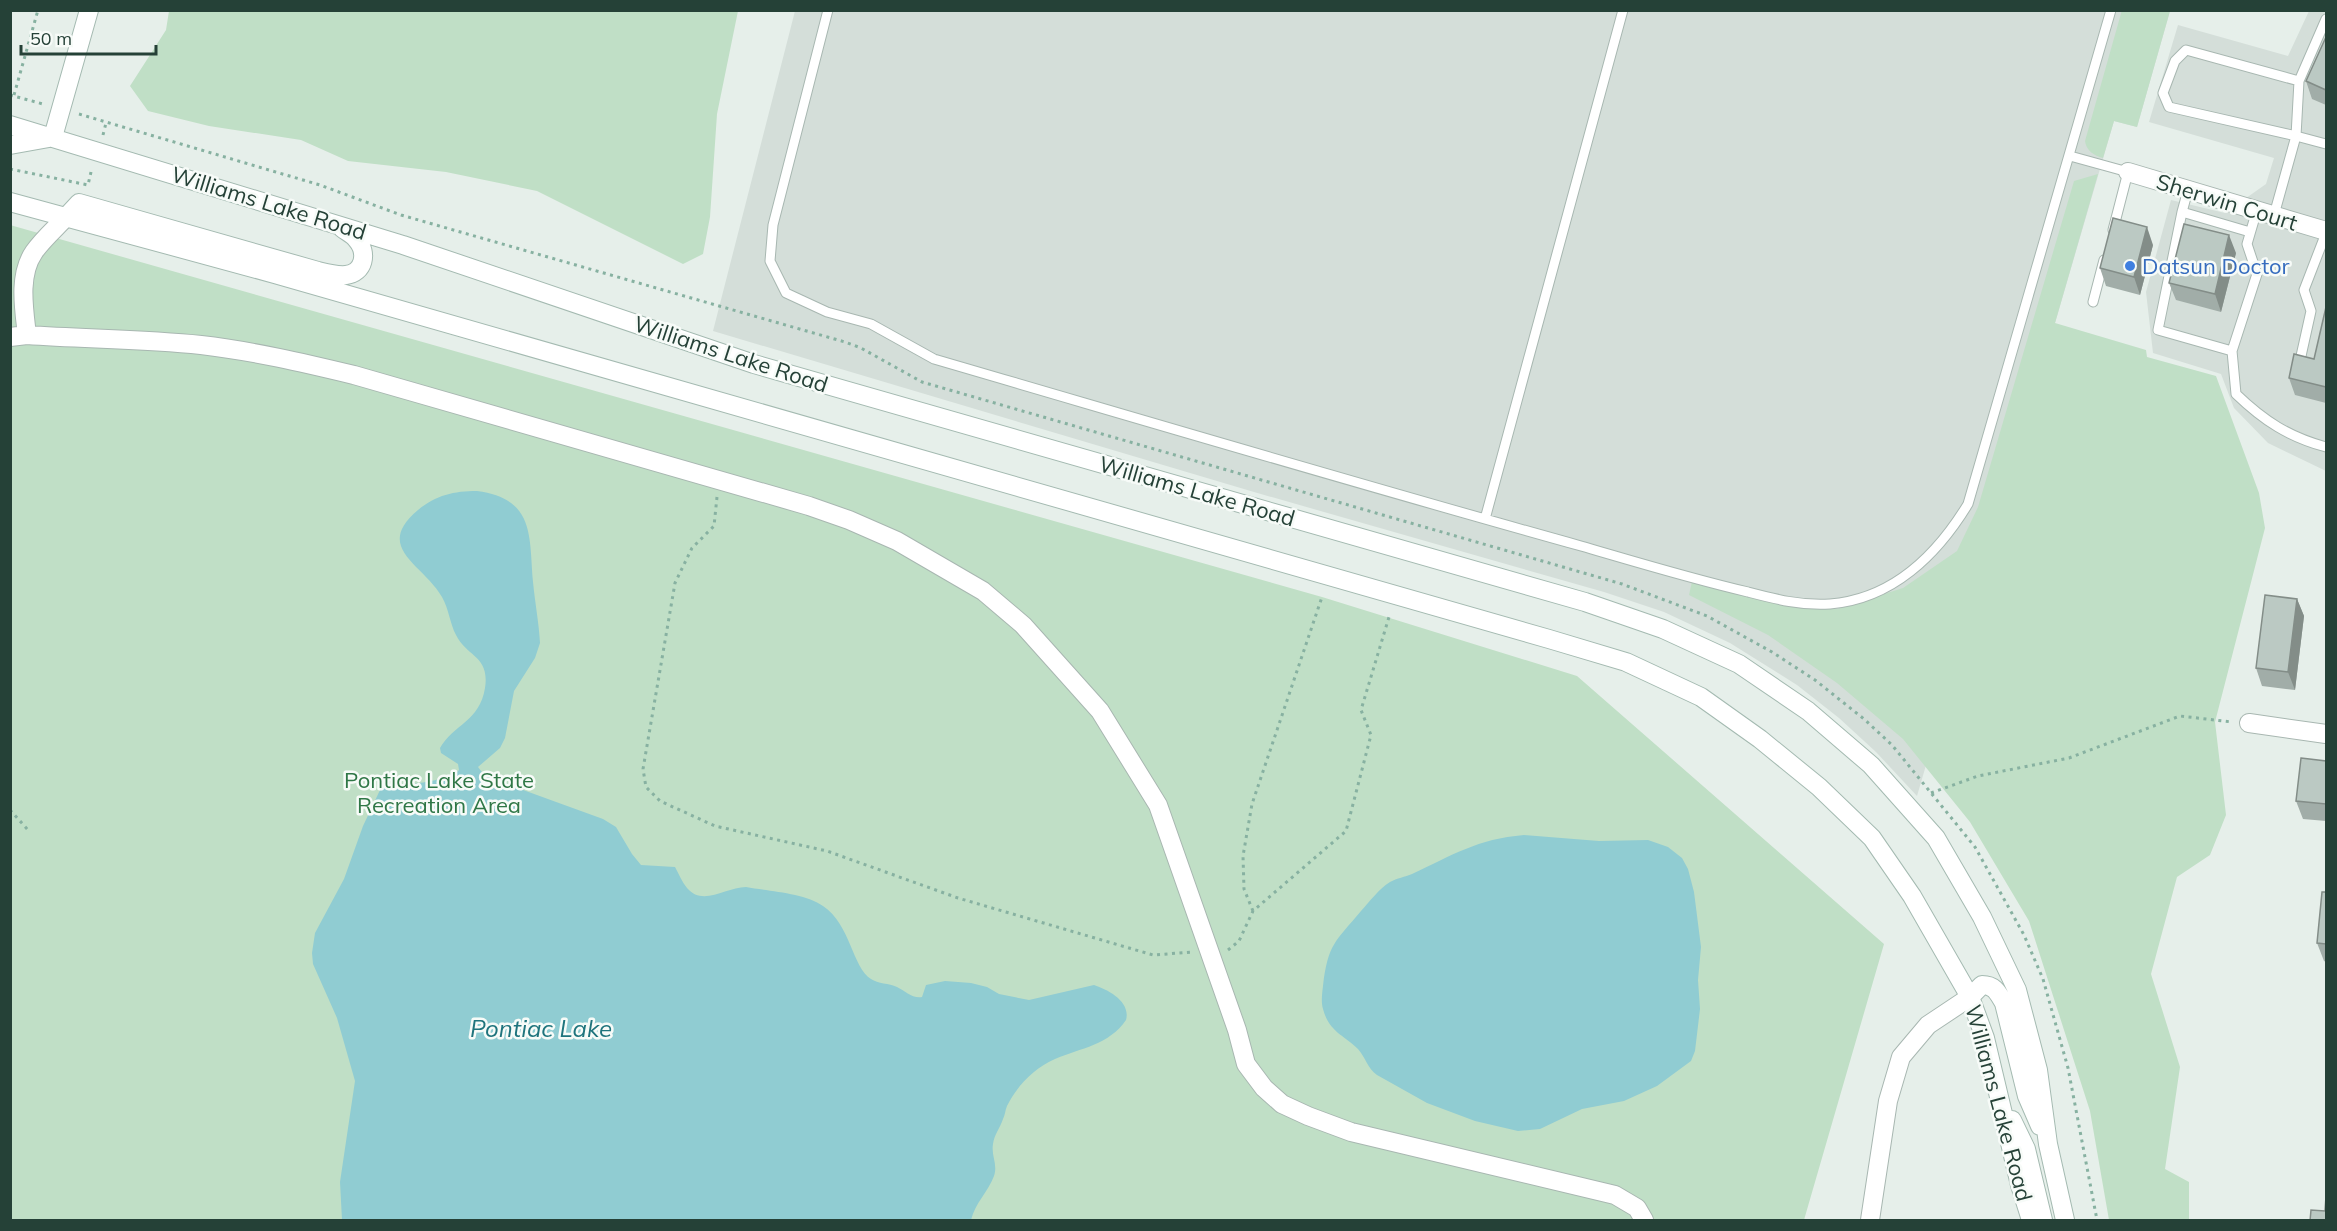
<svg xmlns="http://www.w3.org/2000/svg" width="2337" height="1231" font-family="Mulish,sans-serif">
	<rect width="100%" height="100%" fill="#e6efea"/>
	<path fill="#d4ded9" d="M795,11H2170L2137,127L2114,121L1917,796L1876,752L1839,718L1797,685L1730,643L1664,612L1604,592L1254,492L713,331Z
		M2309,11H2326V471L2268,443L2234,408L2221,374L2153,353L2146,292L2171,200L2225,213L2266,184L2274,158L2149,122L2178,25L2288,56Z"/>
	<path fill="#c0dfc6" d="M2122,10L2170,11L2137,127L2114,121L2103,158C2094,156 2086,150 2085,141Z
		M169,11H738L717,114L710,217L703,254L683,264L537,191L446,172L348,161L301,140L209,126L148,111L130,86L166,30Z
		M2098,174L2055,323L2146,350L2147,357L2216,376L2259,493L2265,528L2215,722L2226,815L2210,855L2177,877L2151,974L2180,1067L2165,1169L2189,1182V1220H2109L2090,1111L2029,921L1970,822L1903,739L1837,683L1768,635L1689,595L1693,577L1837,609L1903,588L1957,551L1978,507L2074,181Z
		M10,225L1322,597L1577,676L1884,944L1804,1220H11Z"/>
	<path fill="#90ccd2" d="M477,491C535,499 529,535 533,582C535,603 539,623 540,643L535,658L514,691L505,738L500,748L478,767L485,776L603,819L616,827L632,854L641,865L675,867C679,874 682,882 687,888C703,907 726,887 746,887C768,891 805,893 823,906C851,925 852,967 871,979C878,984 889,983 897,987C905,991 913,999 922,997L926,985L945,981L971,983L987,987L999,994L1029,1000L1094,985C1109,990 1131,1002 1126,1020C1109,1045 1081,1048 1055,1059C1034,1068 1017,1086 1007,1106C1005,1111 1005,1115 1003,1119C1000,1128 994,1135 993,1144C991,1156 998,1164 994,1176C988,1192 975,1203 971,1220H342L340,1182L355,1081L337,1018L313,964L312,953L315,933L344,879L363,826L380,790C388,781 397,786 407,785C420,783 451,779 459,770L458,764L441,753L440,748C453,725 480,721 485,688C490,656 467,657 456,635C450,624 449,609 442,597C423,564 373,548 418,510C436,495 454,491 477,491Z
		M1524,835L1599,841L1648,840L1668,847L1682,858L1688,869L1694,892L1701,947L1698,980L1700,1009L1695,1051L1691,1061L1657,1086L1624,1101L1582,1109L1540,1129L1518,1131L1475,1121L1427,1103L1377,1075C1367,1068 1366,1058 1358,1049C1344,1035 1329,1032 1323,1009C1321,1002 1322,994 1323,986C1328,944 1335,942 1361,911C1370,901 1379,889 1390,882C1397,878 1405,877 1412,874C1453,855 1477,839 1524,835Z"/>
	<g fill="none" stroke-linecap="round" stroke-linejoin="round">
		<defs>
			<path id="lane" d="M828,10L773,225L770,261L786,293L827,312L871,324L934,359C1150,422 1365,486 1581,546C1636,562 1692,579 1748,592C1775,599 1801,606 1830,604C1892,599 1937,555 1968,504L2111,10
				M2299,81L2186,50L2175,61L2163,93L2169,107L2296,136L2299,81L2326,19
				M2070,156L2128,172L2113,230
				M2188,190L2182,212L2250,232
				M2257,210L2247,244L2257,274L2232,351L2236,394C2264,421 2289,437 2326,447
				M2182,212L2158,330L2232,351
				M2274,215L2296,136L2326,144
				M2093,302L2104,260
				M2299,365L2311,311L2304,290L2326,233
				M1485,519L1623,10"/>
			<path id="street" d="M2128,172L2326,231
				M27,335C24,309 18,275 34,252C43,239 56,228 66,217
				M10,337L27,335C85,339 143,339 201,345C253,351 304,363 354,375L809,506L849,520L897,541L983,591L1023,625L1100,711L1158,805L1237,1030L1246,1064L1264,1088L1282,1104L1308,1116L1351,1132L1615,1195L1637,1208L1644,1220
				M2249,723L2326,734
				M1870,1220L1888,1101L1901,1057L1928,1025L1970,997"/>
			<path id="secondary" d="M10,125L403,245L754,364L1585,602L1663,629L1739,664L1808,711L1871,765L1936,838L1982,917L2017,990L2038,1070L2048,1144L2065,1220
				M53,137L89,10
				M10,145L49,138
				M10,202L275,274L1549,639L1626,662L1701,697L1760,739L1819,787L1872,838L1912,896L1970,997L1985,1038L2020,1185L2031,1220
				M66,217L79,203L318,271C326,273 337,276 346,275C364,273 368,253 357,240C354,235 347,232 342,228
				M1970,997L1982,985C1995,985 1998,993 2004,1003L2027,1096L2040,1126
				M2012,1120L2026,1149L2043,1220"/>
		</defs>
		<use href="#lane" stroke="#a8b7b1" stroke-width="11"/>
		<use href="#street" stroke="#a8b7b1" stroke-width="20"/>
		<use href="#secondary" stroke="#a4bab1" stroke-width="20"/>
		<path stroke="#87b1a1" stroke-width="3" stroke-dasharray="3 4.5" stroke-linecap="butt" d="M10,95L43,104
			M14,95L38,10
			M79,114L320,185L401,215L845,342L861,348L922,382L1622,584L1707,616L1772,652L1815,680L1864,719L1892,745L1975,847L2024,935L2043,979L2068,1068L2097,1220
			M103,135L106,123
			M10,169L88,185L91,172
			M717,497L714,526L692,548L675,583L643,769L646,787L660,801L715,826L827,851L958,898L1153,955L1193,952
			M1931,793L1978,776L2069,758L2180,716L2232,722
			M10,810L29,831
			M1253,911L1244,889L1243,856L1252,804L1322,597
			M1228,950L1239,941L1253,911L1346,831L1371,735L1361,710L1389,617"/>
		<use href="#lane" stroke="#fff" stroke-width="9"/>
		<use href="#street" stroke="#fff" stroke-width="18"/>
		<use href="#secondary" stroke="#fff" stroke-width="18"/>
	</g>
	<path fill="#a1ada8" d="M2326,37V105L2312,99L2306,81Z
		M2153,245L2140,295L2106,286L2100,268Z
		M2236,253L2221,312L2176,300L2169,283Z
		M2326,307V403L2295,395L2289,378L2314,359Z
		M2297,599L2304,616L2295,690L2262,686L2256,668Z
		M2326,761V821L2303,819L2296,801Z
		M2326,892V962L2324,961L2317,943Z"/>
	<path fill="#838d88" d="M2147,227L2153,245L2140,295L2134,277Z
		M2229,235L2236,253L2221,312L2215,294Z
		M2297,599L2304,616L2295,690L2288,672Z"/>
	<path fill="#bbc9c3" stroke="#838d88" stroke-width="1.5" d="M2326,37V90L2306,81Z
		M2113,218L2147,227L2134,277L2100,268Z
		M2184,224L2229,235L2215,294L2169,283Z
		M2326,307V387L2289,378L2294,354L2314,359Z
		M2265,595L2297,599L2288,672L2256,668Z
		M2301,758L2326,761V804L2296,801Z
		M2322,892H2326V944L2317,943Z
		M2326,1196V1221H2310L2311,1210L2325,1211Z"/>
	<circle fill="#3f7fe0" stroke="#f7fbf8" stroke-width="2" cx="2130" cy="266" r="6"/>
	<g text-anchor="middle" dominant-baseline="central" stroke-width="5" stroke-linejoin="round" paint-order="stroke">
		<g font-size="22" fill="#254137" stroke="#f7fbf8">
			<text transform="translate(2227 202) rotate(17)">Sherwin Court</text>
			<text transform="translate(269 203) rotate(17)">Williams Lake Road</text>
			<text transform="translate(731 354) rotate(18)">Williams Lake Road</text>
			<text transform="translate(1197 491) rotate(16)">Williams Lake Road</text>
			<text transform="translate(1999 1103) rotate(75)">Williams Lake Road</text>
		</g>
		<g font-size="22" fill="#366cbe" stroke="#f7fbf8" text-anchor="start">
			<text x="2142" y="266">Datsun Doctor</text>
		</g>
		<g font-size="22" fill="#2f7746" stroke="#f7fbf8">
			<text x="439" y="780">Pontiac Lake State<tspan x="439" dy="25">Recreation Area</tspan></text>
		</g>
		<g font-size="24" font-style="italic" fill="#1f747d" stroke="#f7fbf8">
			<text x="541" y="1028">Pontiac Lake</text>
		</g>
	</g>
	<rect width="2337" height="1231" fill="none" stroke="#254137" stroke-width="24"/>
	<path d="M21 45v9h135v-9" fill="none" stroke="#254137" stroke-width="3"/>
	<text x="30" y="45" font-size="18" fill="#254137" stroke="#f7fbf8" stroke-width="4.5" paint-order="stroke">50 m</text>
</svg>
